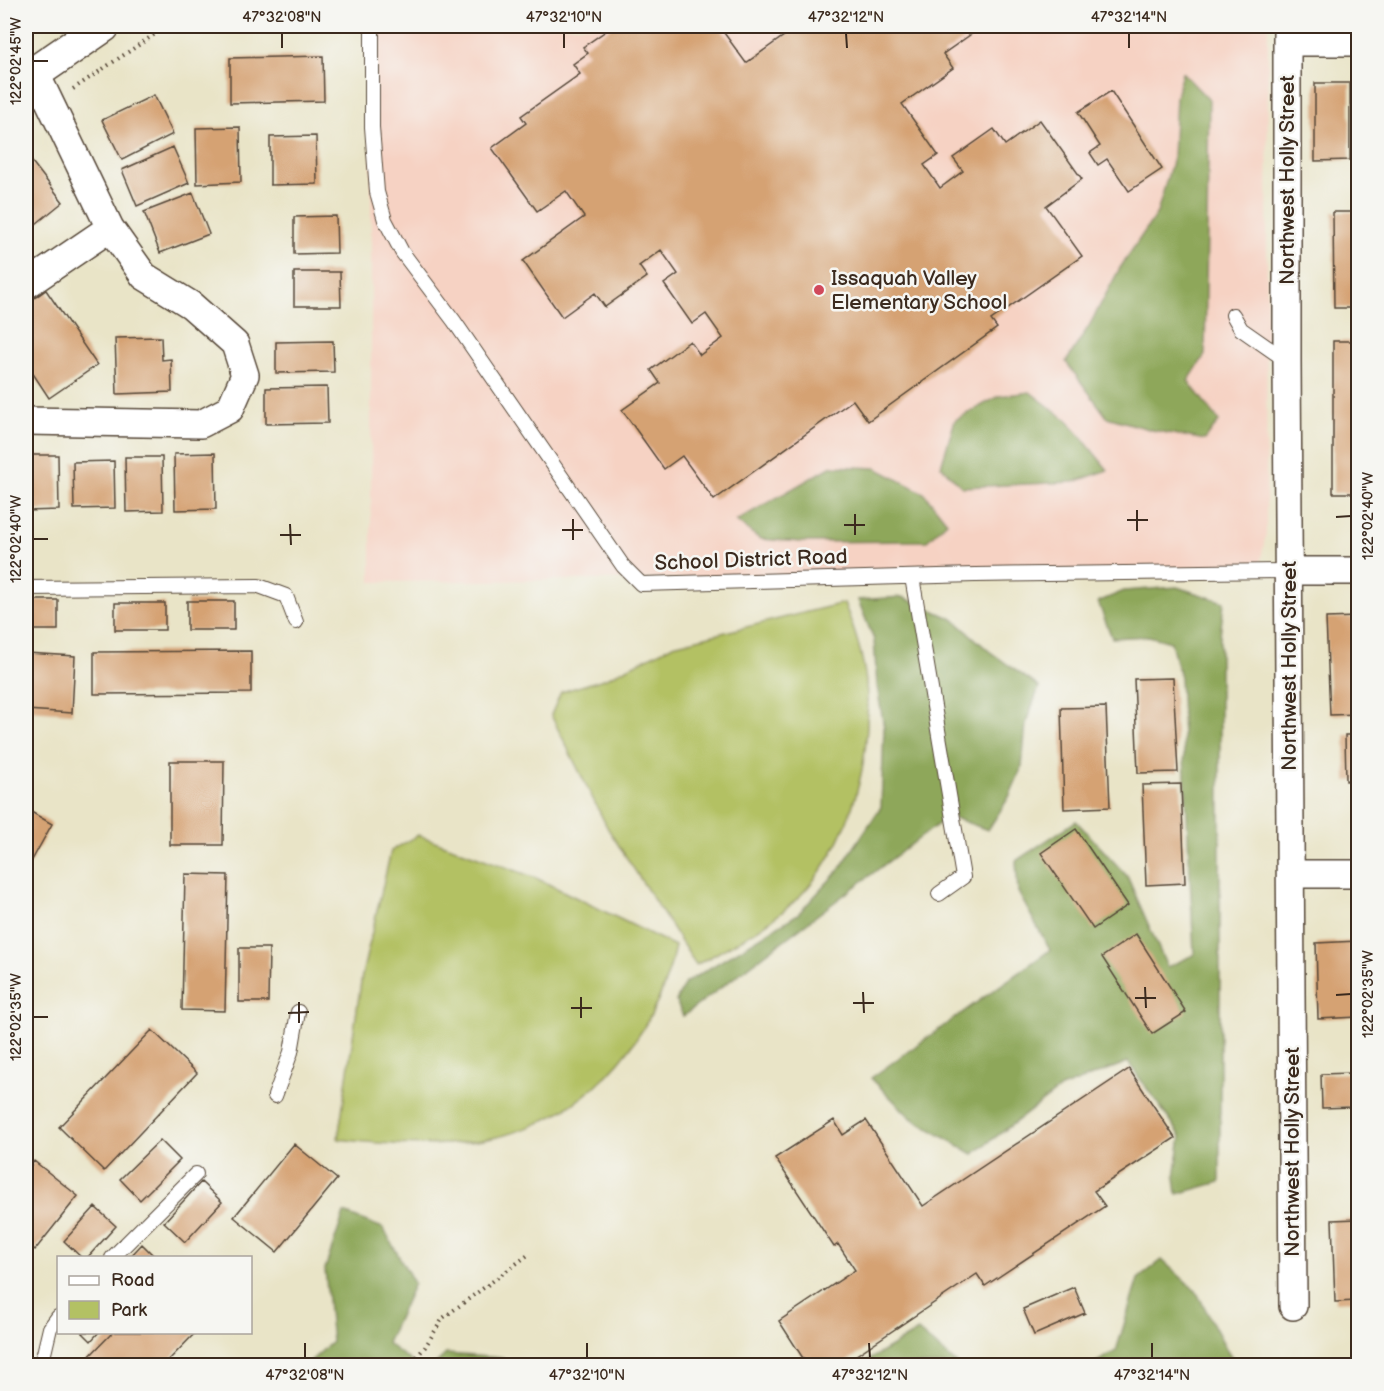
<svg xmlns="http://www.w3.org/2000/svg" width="1384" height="1391" font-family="'Balsamiq Sans',sans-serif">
	<rect width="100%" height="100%" fill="#f6f6f2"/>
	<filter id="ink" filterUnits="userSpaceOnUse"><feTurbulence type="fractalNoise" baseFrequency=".0167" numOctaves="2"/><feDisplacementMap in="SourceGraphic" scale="12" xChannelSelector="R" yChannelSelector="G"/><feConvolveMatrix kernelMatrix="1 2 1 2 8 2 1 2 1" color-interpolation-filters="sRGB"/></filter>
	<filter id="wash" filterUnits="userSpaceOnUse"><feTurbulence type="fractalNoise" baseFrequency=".008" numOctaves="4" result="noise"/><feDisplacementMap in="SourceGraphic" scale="24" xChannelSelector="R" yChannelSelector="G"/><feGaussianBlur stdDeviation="1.35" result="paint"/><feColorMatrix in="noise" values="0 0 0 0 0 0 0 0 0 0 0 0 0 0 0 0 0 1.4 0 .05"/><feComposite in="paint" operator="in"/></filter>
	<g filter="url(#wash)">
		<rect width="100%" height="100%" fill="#e9e4c7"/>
		<path fill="#f6d2c3" d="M371,26H1268L1266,533L1260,565L1072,575L371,582Z"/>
		<path fill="#b3c164" stroke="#777641" stroke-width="1.5" d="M844,603C854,628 863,654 866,682C873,757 853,842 799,897C770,926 731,945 696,965L608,829L551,715L561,692L607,678L673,645Z
			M418,835L536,878L675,946C658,1032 597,1107 512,1133C460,1149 392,1146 338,1139L362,975L391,851Z"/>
		<path fill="#8ea75a" stroke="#64683c" stroke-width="1.5" d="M1182,72L1209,100L1205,355L1188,381L1219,421L1205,440L1152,430L1107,417L1066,362L1089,326L1120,268L1157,213L1173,158L1176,97Z
			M1030,392L1068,421L1108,470L1074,482L962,487L941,466L955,420L999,396Z
			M832,466L876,468L924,493L947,522L927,541L802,542L760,539L736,521Z
			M1177,587L1224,602L1220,636V1182L1177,1194L1175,1177L1181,1136L1128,1062L1061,1088L973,1154L911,1118L871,1078L1050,950L1018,892L1016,861L1076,821L1127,876L1167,967L1194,955L1180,677L1171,642L1149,636L1112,638L1098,602L1124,591Z
			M902,597L953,619L989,651L1039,687L1026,723L1022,767L1009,797L988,830L949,816L683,1016L676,1001L685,983L798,914L839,870L881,807L884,728L877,686L874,640L858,600Z
			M344,1213L383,1228L414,1283L387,1343L416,1365H306L332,1342L325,1269Z
			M1162,1260L1196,1291L1229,1354L1238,1365H1092L1116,1351L1138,1279Z
			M918,1331L958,1365H860Z
			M446,1354L502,1358L511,1365H434Z"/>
		<g id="blocks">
			<path fill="#d5a273" d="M613,26H719L746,63L798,26H978L980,28L943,54L953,68L902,104L938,155L924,165L940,188L963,171L953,158L994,129L1005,145L1040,120L1082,179L1046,206L1082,256L991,320L997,328L868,421L853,400L714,500L682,456L664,469L622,410L660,383L651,370L690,341L700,355L723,338L706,314L692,324L664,284L678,274L661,250L639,266L647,277L605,307L595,293L562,317L523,261L584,217L566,191L537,211L492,148L526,123L521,116L580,74L573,64L588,53L583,47Z
				M1014,26H1032L1019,34Z
				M323,56L324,101L230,103V58Z
				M1315,83H1350V160L1315,161Z
				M1111,91L1162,169L1129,191L1107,159L1098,165L1090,153L1100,146L1078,112Z
				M154,95L173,134L122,160L102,120Z
				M240,127L241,182L197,184L196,128Z
				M316,136L317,184L270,185V137Z
				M173,147L189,183L137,206L122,170Z
				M29,158L63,202L26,232V161Z
				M193,193L209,234L160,253L144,212Z
				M1333,212H1358V308H1334Z
				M336,216L337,253L294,254V217Z
				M294,272H340L341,306H294Z
				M46,290L97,365L49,398L26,363L30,360L26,353V304Z
				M161,337L162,360L171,359L172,392L117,394L115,338Z
				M333,341L334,372L276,373V342Z
				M1333,341H1358V493H1333Z
				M327,387L328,423L266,424V388Z
				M215,453L216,509L175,510L174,454Z
				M26,455H58L59,510L26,511Z
				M125,457H162L163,511L126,512Z
				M114,461L115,508L74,509L73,462Z
				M26,600H58V630H26Z
				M187,601H234V630H187Z
				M115,603H165V630H115Z
				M1358,617V714L1330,715L1326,618Z
				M251,651V693L94,694V652Z
				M26,653L75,656L72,713L26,710Z
				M1173,678L1178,772L1138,773L1134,679Z
				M1106,707L1110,807L1064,809L1061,708Z
				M1345,735H1358V780L1346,781Z
				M170,761H224L223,845H170Z
				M1181,784L1185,883L1146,885L1142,785Z
				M26,809L52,824L26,871Z
				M1076,829L1128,905L1093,929L1041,853Z
				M185,874L228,875L225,1011L182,1010Z
				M1136,934L1186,1012L1152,1034L1102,957Z
				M1358,941V1017L1318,1019L1316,943Z
				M239,948H269L268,1002H239Z
				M152,1030L197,1073L104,1171L59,1127Z
				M1129,1069L1175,1138L1094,1191L1105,1206L985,1286L977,1274L840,1366H808L779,1321L855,1270L838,1244L834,1247L775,1158L834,1120L843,1135L866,1120L923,1206Z
				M1352,1073L1353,1107L1322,1108L1321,1074Z
				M160,1140L180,1160L140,1200L120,1179Z
				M294,1144L337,1179L277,1252L234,1217Z
				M34,1161L78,1196L35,1250L26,1242V1172Z
				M201,1182L222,1202L185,1242L164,1222Z
				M95,1207L116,1226L87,1258H82L64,1241Z
				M1358,1219V1301L1335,1302L1332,1220Z
				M142,1244L156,1258H129Z
				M1074,1287L1085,1313L1034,1335L1023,1309Z
				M82,1332H99L91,1341Z
				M113,1332H196L163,1366H80Z"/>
		</g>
	</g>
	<g filter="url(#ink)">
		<use href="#blocks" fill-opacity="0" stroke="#554637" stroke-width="1.5"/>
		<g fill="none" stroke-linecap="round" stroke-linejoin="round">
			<defs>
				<path id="lane" d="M372,26V127L377,192L385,220L402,252L454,321L623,566L641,584L975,575L1288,571
					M1233,315L1241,329L1287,361
					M912,577L963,877L939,894
					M26,588L259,586L286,596L296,622
					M275,1096L291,1052L298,1012
					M112,1258L196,1174
					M41,1366L50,1328L58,1317"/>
				<path id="street" d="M1287,26V361L1293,1306
					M1287,42H1358
					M26,285L110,228
					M26,421L201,424L230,409L245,375L235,344L191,305L144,276L110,228L35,72
					M1288,571H1358
					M1291,874H1358"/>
				<path id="secondary" d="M26,79L103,26"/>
			</defs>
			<use href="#lane" stroke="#554637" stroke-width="16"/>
			<use href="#street" stroke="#554637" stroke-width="30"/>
			<use href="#secondary" stroke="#554637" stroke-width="36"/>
			<path stroke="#554637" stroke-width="4" stroke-dasharray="1.5 4.5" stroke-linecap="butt" d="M73,89L167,26
				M409,1366L425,1347L443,1318L528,1255"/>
			<use href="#lane" stroke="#fff" stroke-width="14"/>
			<use href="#street" stroke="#fff" stroke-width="27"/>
			<use href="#secondary" stroke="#fff" stroke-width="33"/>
		</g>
	</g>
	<path fill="none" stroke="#3b2a1e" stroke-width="2" d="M282,33V48M564,33V48M846,33L847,48M1129,33V48M33,61H48M1137,510V531M855,514V535M1336,517L1351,516M573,519V540M1127,520H1148M290,524L291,545M844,525H865M562,530H583M280,535H301M33,539H48M1145,987L1146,1008M863,992L864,1013M1336,995L1351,994M581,997V1018M1135,998H1156M299,1002V1023M853,1003H874M571,1008H592M288,1013L309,1012M33,1017H48M305,1343V1358M587,1343V1358M869,1343L870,1358M1152,1343V1358"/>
	<circle fill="#d1495b" stroke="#f6f6f2" stroke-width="2" cx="819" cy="290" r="6"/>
	<g text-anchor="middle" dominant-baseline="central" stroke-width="5" stroke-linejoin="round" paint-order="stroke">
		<g font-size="21" fill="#3b2a1e" stroke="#f6f6f2">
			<text transform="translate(1287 180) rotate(-90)">Northwest Holly Street</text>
			<text transform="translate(751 560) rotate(-2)">School District Road</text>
			<text transform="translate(1289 666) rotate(-90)">Northwest Holly Street</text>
			<text transform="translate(1292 1152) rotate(-90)">Northwest Holly Street</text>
		</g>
		<g font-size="21" fill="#3b2a1e" stroke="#f6f6f2" text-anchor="start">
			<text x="831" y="278">Issaquah Valley<tspan x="831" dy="24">Elementary School</tspan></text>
		</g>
	</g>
	<rect width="1384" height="1391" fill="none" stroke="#f6f6f2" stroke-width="66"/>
	<rect x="57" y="1256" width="195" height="78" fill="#f6f6f2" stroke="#aba49d" stroke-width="1.5"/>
	<rect x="69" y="1276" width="30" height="9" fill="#ffffff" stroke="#aba49d" stroke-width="1.5"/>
	<text x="111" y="1286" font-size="18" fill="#3b2a1e">Road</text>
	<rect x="69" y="1301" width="30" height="18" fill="#b3c164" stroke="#aba49d" stroke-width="1.5"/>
	<text x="111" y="1316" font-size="18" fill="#3b2a1e">Park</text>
	<rect x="33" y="33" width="1318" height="1325" fill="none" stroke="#3b2a1e" stroke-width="2"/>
	<g font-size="15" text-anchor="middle" fill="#3b2a1e">
		<text x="282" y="22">47°32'08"N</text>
		<text x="564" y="22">47°32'10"N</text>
		<text x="846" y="22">47°32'12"N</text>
		<text x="1129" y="22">47°32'14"N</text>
		<text transform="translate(16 61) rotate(-90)" y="5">122°02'45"W</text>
		<text transform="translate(1368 516) rotate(-90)" y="5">122°02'40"W</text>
		<text transform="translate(16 539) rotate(-90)" y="5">122°02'40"W</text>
		<text transform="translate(1368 994) rotate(-90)" y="5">122°02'35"W</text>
		<text transform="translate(16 1017) rotate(-90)" y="5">122°02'35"W</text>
		<text x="305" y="1380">47°32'08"N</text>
		<text x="587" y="1380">47°32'10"N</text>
		<text x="870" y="1380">47°32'12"N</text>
		<text x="1152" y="1380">47°32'14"N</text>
	</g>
</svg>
